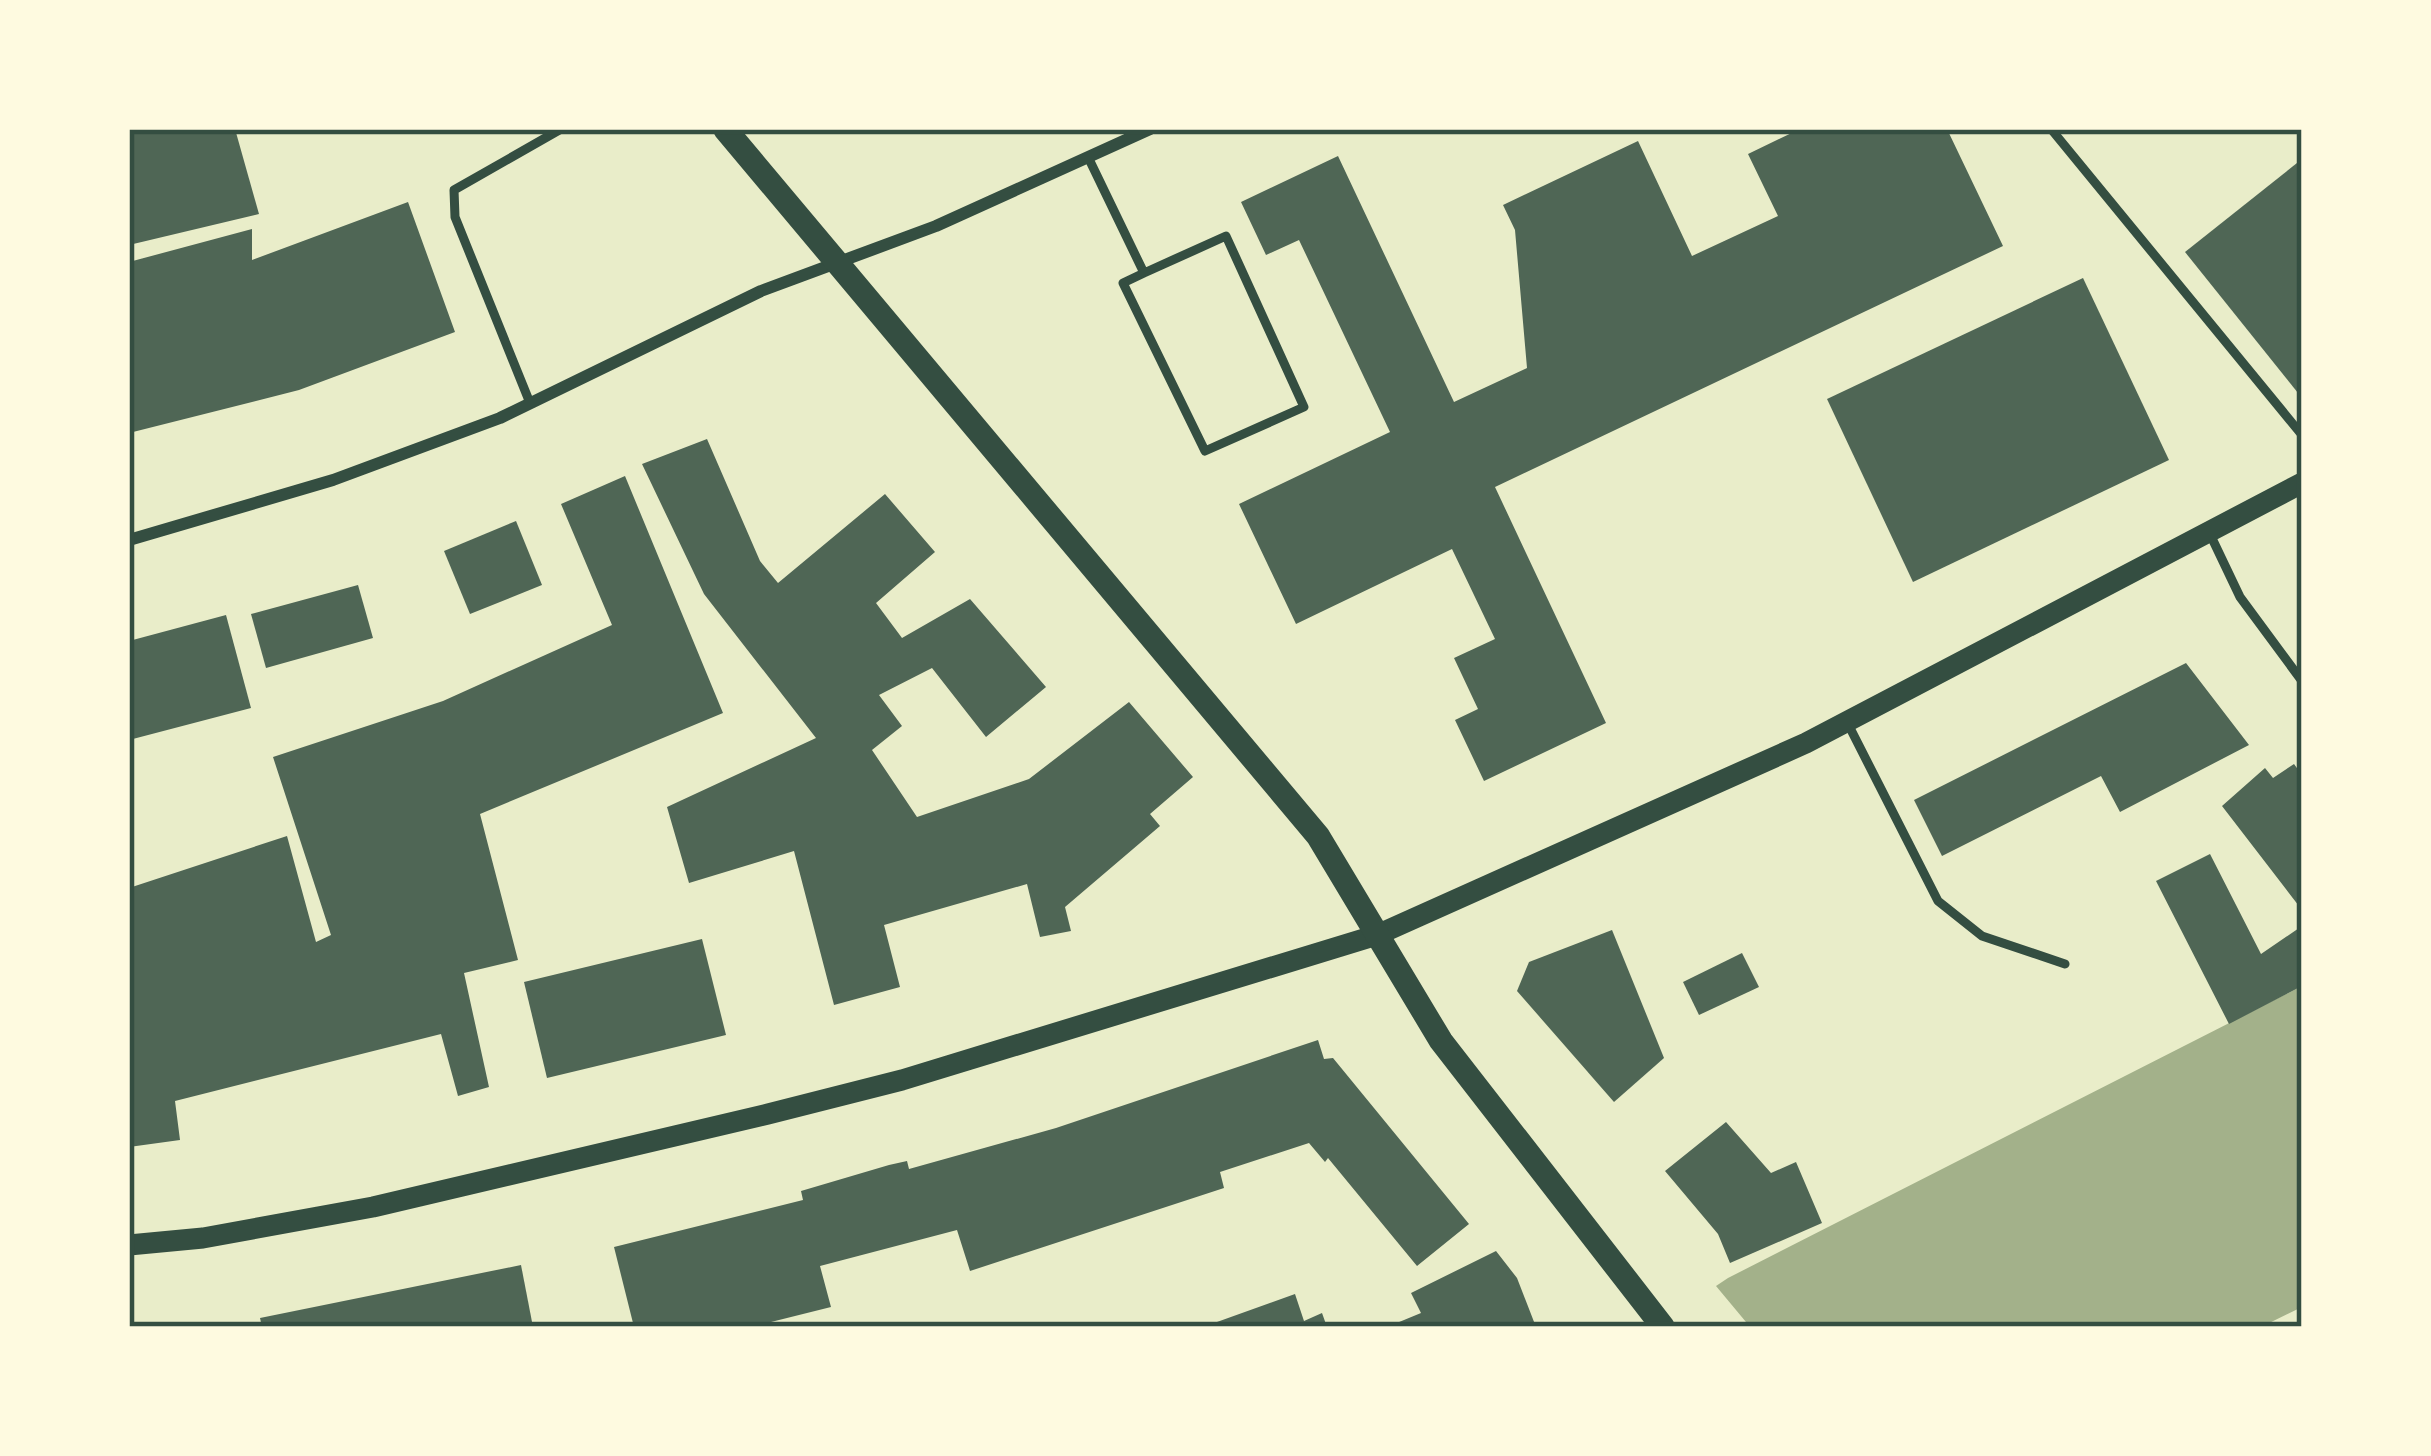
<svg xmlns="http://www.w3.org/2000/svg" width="2431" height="1456" viewBox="0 0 2431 1456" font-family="Ubuntu,sans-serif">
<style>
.water{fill:#a3b18a}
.building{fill:#4f6655}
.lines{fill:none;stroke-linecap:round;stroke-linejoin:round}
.service{stroke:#344e41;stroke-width:9}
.minor{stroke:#344e41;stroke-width:12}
.tertiary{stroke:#344e41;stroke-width:21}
.secondary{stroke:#344e41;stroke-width:24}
.neatline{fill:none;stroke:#344e41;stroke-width:4.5}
</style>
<rect width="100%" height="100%" fill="#e9edc9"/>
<polygon class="water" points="2302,986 2302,1307 2261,1327 1737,1327 1746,1322 1716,1286 1728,1278"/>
<g class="building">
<polygon points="129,129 235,129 259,214 129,245"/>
<polygon points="1800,129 1947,129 2003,246 1495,487 1606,723 1484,781 1455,720 1478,709 1454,658 1495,639 1452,549 1296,624 1239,504 1390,432 1299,240 1266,255 1241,202 1338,156 1454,402 1527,368 1515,230 1503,205 1638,141 1692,256 1778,216 1748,154"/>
<polygon points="2302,159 2302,398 2185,252"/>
<polygon points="408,202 455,332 299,390 129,433 129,262 252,229 252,260"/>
<polygon points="2083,278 2169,460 1913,582 1827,399"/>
<polygon points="707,439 760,561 778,583 885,494 935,552 876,603 902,638 970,599 1046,687 986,737 932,668 879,695 902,726 872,750 917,817 1029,779 1129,702 1193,777 1150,814 1160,826 1065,907 1071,931 1040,937 1027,884 884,925 900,987 834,1005 794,851 689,883 667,807 816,738 704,594 642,464"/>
<polygon points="625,476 723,713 480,814 518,960 464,973 489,1087 458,1096 441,1034 175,1101 180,1140 129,1147 129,888 287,836 316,942 331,935 273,757 443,701 612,625 561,504"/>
<polygon points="516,521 542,585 470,614 444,551"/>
<polygon points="358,585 373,638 266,668 251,614"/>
<polygon points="226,615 251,708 129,740 129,641"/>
<polygon points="2186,663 2249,745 2120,812 2101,776 1942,856 1914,800"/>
<polygon points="2294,764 2302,775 2302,910 2222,806 2265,768 2273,778"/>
<polygon points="2210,854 2261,954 2302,926 2302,986 2229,1024 2156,881"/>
<polygon points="1612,930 1664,1058 1614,1102 1517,991 1529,962"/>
<polygon points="702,939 726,1035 547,1078 524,982"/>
<polygon points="1742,953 1759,987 1699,1015 1683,982"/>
<polygon points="1318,1040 1324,1059 1333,1058 1469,1224 1417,1266 1328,1158 1325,1162 1309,1143 1220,1172 1224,1188 970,1271 957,1230 820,1266 831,1307 751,1327 634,1327 614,1247 803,1200 801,1191 889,1165 907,1161 909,1169 1056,1128"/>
<polygon points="1726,1122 1771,1173 1796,1162 1822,1223 1730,1263 1718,1234 1665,1171"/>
<polygon points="1496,1251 1517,1278 1536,1327 1387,1327 1421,1313 1411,1293"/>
<polygon points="521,1265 533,1327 262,1327 260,1318"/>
<polygon points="1295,1294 1304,1321 1322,1313 1327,1327 1203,1327"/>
</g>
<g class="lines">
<g class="service">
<polyline points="2051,129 2302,435"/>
<polyline points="1088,157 1144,273 1226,236 1304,407 1205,451 1123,283 1144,273"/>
<polyline points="530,403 455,217 454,190 561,129"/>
<polyline points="2209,532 2240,597 2302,681"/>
<polyline points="1847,722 1938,901 1982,936 2065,964"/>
</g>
<polyline class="minor" points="129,540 333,480 500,418 761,291 936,226 1150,129"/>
<polyline class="tertiary" points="129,1245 203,1238 373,1207 768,1114 902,1080 1377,935 1806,743 2302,483"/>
<polyline class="secondary" points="725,129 1318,836 1441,1041 1663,1327"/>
</g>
<rect width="2431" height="1456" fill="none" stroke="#fefae0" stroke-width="264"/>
<rect x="132" y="132" width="2167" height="1192" class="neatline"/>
</svg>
